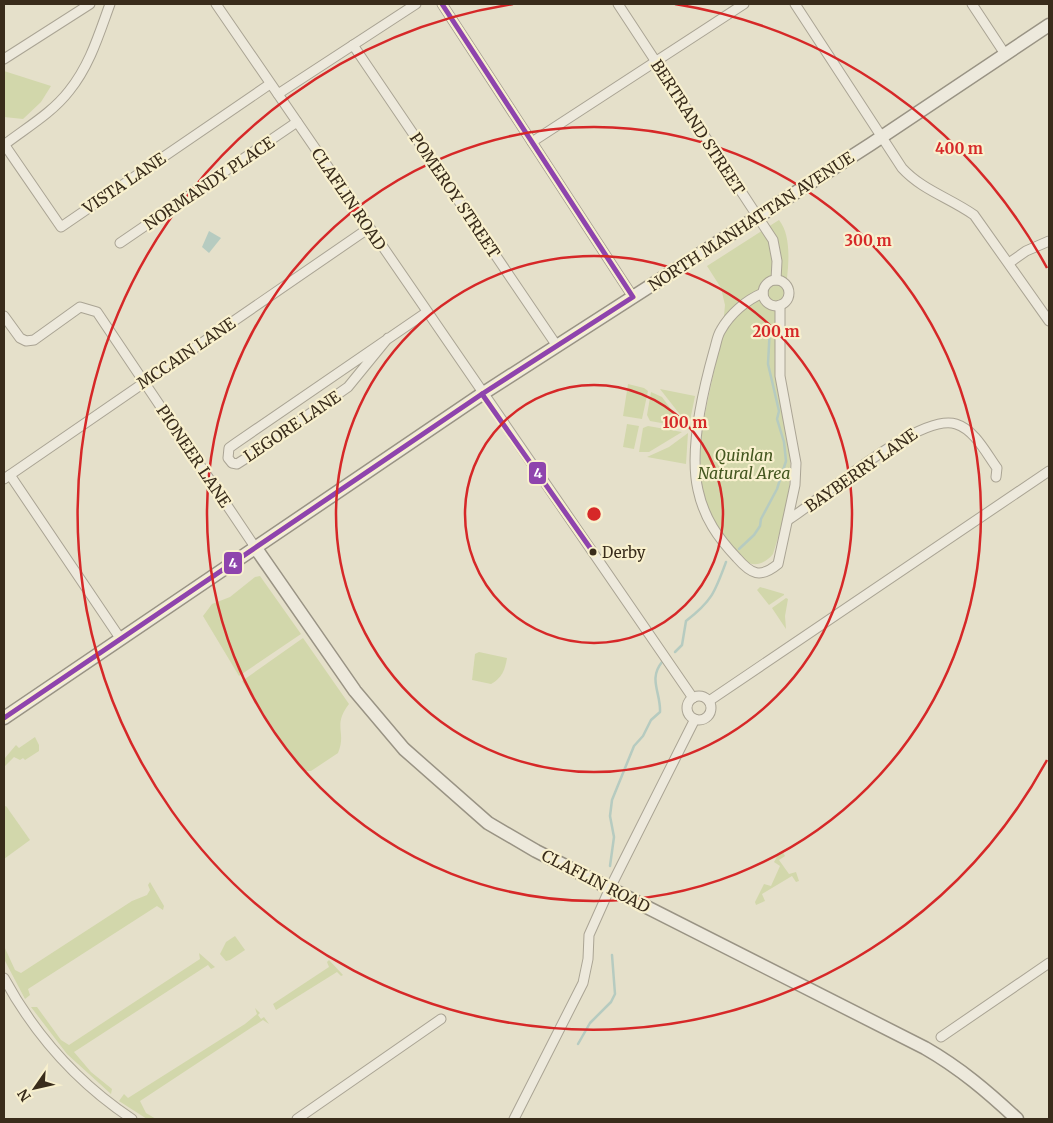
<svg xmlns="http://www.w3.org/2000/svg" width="1053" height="1123" viewBox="0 0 1053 1123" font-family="Merriweather,serif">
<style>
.green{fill:#d2d7ab}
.water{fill:#b6cbc0}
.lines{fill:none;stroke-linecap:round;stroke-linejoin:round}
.stream{stroke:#b6cbc0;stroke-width:2.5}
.street-casing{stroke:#aaa494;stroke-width:11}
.secondary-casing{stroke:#999384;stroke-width:15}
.street{stroke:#ede9dc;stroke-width:9}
.secondary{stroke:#ede9dc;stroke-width:12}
.bus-1-casing{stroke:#f8f0ce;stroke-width:9}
.bus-1{stroke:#8e44ad;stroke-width:5}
.ring{fill:none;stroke:#d62828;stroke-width:2.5}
.bus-dot{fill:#392c1b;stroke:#f8f0ce;stroke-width:2}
.labels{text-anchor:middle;stroke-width:4.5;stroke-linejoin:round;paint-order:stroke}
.bus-label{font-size:15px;fill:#392c1b;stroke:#f8f0ce;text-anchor:start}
.street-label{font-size:16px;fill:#392c1b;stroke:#f8f0ce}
.park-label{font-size:16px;font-style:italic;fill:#445720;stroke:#f8f0ce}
.centre{fill:#d62828;stroke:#f8f0ce;stroke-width:2.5}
.ring-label{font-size:15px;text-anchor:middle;font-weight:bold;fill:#d62828;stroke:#f8f0ce;stroke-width:4.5;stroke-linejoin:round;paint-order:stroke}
.line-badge{stroke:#f8f0ce;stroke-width:2}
.badge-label{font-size:14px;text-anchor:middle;font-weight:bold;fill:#fff}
</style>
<rect width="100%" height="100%" fill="#e5e0ca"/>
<g class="green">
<polygon points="4,71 51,86 41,102 23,119 4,117"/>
<path d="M779,220c22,27 -1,97 -4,131 -2,36 13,73 15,109 2,31 -8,65 -17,94 -7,9 -20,15 -29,5 -81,-77 -26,-160 -19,-254l-4,-17 -14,-22z"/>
<polygon points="628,384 644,388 648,391 642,419 623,416"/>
<polygon points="660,389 695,396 689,426"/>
<polygon points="651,392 662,397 684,427 650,421 647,415"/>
<polygon points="627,424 639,426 634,449 623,447"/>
<polygon points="648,426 682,432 649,452 639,452 643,428"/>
<polygon points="688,433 686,464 647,457 669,447"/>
<polygon points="260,576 301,634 239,676 203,616 212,604 230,597 255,577"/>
<polygon points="760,587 784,594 784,595 769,605 757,590"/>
<polygon points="786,598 788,599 785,616 786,629 772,608"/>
<path d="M303,638l46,66c-17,22 -2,28 -11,49l-27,18h-8l-4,-4 -57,-86z"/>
<path d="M479,652l28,6c-2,12 -5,20 -16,26l-19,-4 3,-26z"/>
<polygon points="35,737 39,745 39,751 25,760 23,758 20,760 14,757 4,767 4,757 5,758 16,745 19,748"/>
<polygon points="6,806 30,840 4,859 4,807"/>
<polygon points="783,852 785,856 779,860 789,874 796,872 799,881 796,882 792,876 762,894 765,901 756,905 755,902 764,884 771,886 780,866 774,862 779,853"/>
<polygon points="150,882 164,906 163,910 157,906 28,989 30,995 25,999 4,959 4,946 15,970 21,973 132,901 147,895 150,890 148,885"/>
<polygon points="235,936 245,950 230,960 226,961 220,954 226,942"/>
<polygon points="199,953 215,967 211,969 208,965 74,1052 91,1072 112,1089 111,1094 67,1054 31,1007 37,1007 61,1040 69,1045 200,959"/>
<polygon points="329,960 343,975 341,976 337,972 276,1010 273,1004 329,967 327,962"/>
<polygon points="255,1008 260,1013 258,1015 261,1019 264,1017 269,1024 263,1020 140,1101 146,1113 156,1119 147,1119 119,1101 124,1094 128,1098 245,1024 257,1014"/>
</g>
<polygon class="water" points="209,231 221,238 209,253 202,247"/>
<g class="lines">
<g class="stream">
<polyline points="739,549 754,535 760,526 761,519 777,489 786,461 784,442 777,419 779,411 768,364 770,326"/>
<path d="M675,652l7,-7 4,-24c26,-20 29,-29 40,-59"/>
<path d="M610,866l4,-29 -4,-21 2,-16 22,-54 9,-10 8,-16 9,-8c1,-19 -12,-33 2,-50"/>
<polyline points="578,1044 590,1023 611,1002 615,994 612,955"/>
</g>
<defs>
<g id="street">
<polyline points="216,4 693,698"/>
<polyline points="442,4 633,297"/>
<polyline points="618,4 773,240 777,261 776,280"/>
<path d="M795,4l107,164c20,22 48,30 72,47l75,106"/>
<polyline points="972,4 1005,54"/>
<polyline points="353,45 557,346"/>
<polyline points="4,59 90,4"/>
<polyline points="278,94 416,4"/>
<polyline points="532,142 744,4"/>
<polyline points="4,144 61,227 270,84"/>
<path d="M4,145c22,-17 48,-32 65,-54 21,-26 30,-57 41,-87"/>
<polyline points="120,243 297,122"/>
<polyline points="1009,263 1026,251 1049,241"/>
<circle cx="776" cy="293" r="13"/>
<path d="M763,293c-17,7 -33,21 -42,37 -4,6 -5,15 -7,21 -11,39 -25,100 -16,139 6,28 20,48 39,68 14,16 23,21 41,6l17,-79 1,-22 -16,-87v-71"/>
<polyline points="4,316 20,338 26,341 34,340 80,307 97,312 255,547"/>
<polyline points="388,338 348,387 248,457 237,464 232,463 228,458 229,448 236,443 427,312"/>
<polyline points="10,475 120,638"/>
<polyline points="4,479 369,228"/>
<path d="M788,520c34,-21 131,-108 168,-96 19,6 30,29 41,44l-1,9"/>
<circle cx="699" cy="708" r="12"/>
<polyline points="709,701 1049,471"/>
<path d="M4,978c31,57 74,105 128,141"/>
<polyline points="941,1037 1049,963"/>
<polyline points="297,1119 441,1019"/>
<polyline points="514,1119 583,983 588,959 589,935 610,888 695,719"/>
</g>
<g id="secondary">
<path d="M255,547l100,144 49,58 84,74 48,28 389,197c35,20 63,44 92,71"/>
<polyline points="4,718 482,394 871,144 1049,25"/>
</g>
</defs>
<use href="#street" class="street-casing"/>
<use href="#secondary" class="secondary-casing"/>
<use href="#street" class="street"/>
<use href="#secondary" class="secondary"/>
<defs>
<g id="bus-1">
<polyline points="482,394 593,552"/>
<polyline points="4,718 482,394 633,297 442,4"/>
</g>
</defs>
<use href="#bus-1" class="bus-1-casing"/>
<use href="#bus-1" class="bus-1"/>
</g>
<g class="ring">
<circle cx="594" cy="514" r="129"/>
<circle cx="594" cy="514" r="258"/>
<circle cx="594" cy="514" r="387"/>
<path d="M1047 760A516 516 0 1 1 513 4M675 4A516 516 0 0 1 1047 268"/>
</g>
<circle class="bus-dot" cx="593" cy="552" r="4.5"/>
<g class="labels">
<g class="bus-label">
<text x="602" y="558">Derby</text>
</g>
<g class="street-label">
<text transform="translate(698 127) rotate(57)" y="6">BERTRAND STREET</text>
<text transform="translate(124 183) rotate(-34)" y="6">VISTA LANE</text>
<text transform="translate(209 183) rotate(-34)" y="6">NORMANDY PLACE</text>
<text transform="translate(455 195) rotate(56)" y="6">POMEROY STREET</text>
<text transform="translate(349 199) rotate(56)" y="6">CLAFLIN ROAD</text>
<text transform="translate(751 221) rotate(-33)" y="6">NORTH MANHATTAN AVENUE</text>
<text transform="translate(186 353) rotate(-34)" y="6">MCCAIN LANE</text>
<text transform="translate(292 426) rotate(-34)" y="6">LEGORE LANE</text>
<text transform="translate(194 456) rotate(56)" y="6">PIONEER LANE</text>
<text transform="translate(861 470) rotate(-35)" y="6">BAYBERRY LANE</text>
<text transform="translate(596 881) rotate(27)" y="6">CLAFLIN ROAD</text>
</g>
<g class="park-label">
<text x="744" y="461">Quinlan<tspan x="744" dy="18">Natural Area</tspan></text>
</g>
</g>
<circle cx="594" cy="514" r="8" class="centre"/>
<g class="ring-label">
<text x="959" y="154">400 m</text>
<text x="868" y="246">300 m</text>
<text x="776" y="337">200 m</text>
<text x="685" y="428">100 m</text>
</g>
<g class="line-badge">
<rect x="528" y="461" width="19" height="24" rx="5" fill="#8e44ad"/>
<rect x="223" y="551" width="20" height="24" rx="5" fill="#8e44ad"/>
</g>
<g class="badge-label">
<text x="538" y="478">4</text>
<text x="233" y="568">4</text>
</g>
<rect width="1053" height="1123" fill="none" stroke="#392c1b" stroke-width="10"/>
<g transform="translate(35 1088) rotate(236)" stroke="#f8f0ce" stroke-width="4" paint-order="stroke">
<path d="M0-4L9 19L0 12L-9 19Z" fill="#392c1b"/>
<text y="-8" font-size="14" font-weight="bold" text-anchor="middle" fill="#392c1b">N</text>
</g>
</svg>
